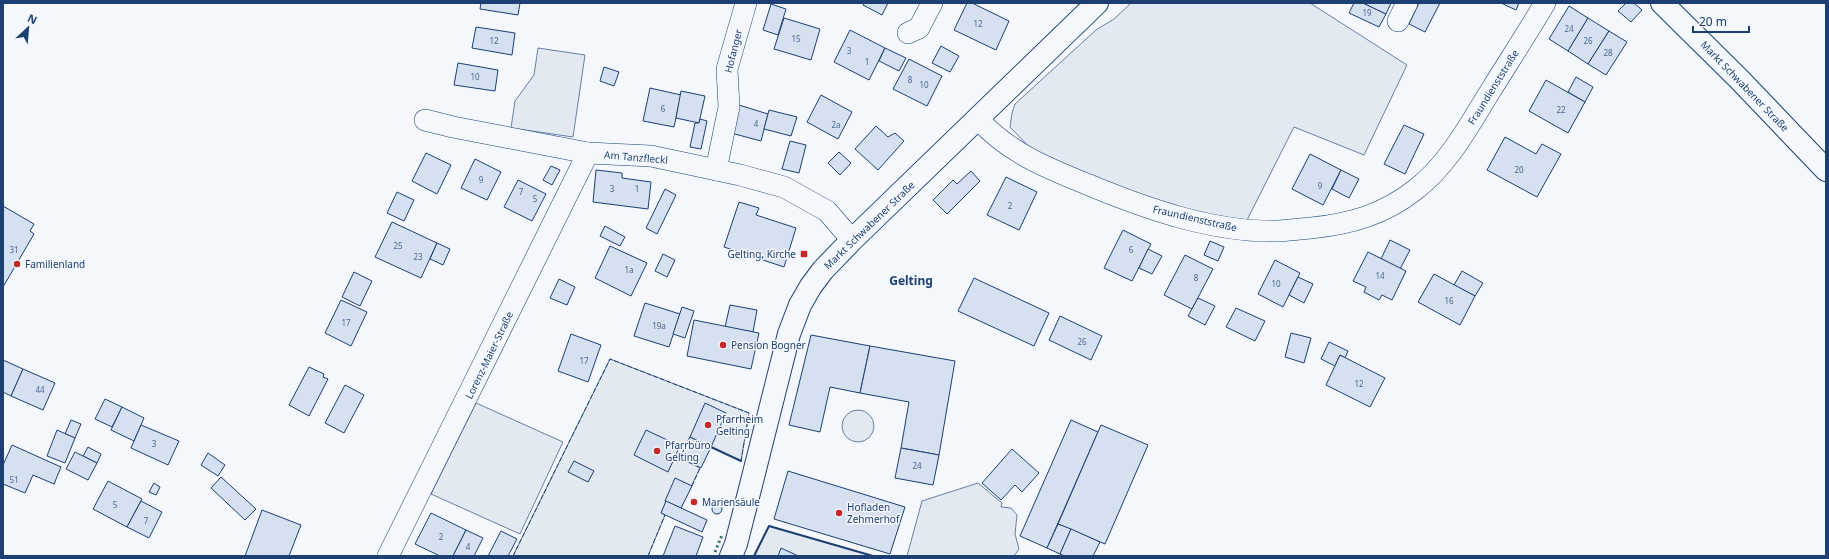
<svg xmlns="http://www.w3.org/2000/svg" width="1829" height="559" viewBox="0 0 1829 559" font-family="'Noto Sans',sans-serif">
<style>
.green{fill:#e3e9f0;stroke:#687fa3}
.building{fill:#d5e0f0;stroke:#1d3f73}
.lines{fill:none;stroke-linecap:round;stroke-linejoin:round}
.minor-casing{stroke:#1d3f73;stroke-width:22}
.major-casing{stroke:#1d3f73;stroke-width:24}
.minor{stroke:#f4f7fb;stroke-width:21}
.major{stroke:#f4f7fb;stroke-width:22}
.hedge{stroke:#2c6c60;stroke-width:3;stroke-dasharray:2 3;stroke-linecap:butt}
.fence{stroke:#1d3f73;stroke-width:1;stroke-dasharray:5 2;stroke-linecap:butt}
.wall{stroke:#1d3f73;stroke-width:2}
.poi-dot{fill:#c62828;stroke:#f4f7fb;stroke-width:1.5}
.labels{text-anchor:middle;stroke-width:3;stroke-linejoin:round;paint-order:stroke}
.number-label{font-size:8px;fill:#4b6792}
.street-label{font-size:10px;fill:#1d3f73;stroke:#f4f7fb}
.poi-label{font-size:10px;fill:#1d3f73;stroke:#f4f7fb;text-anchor:start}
.quarter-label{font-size:12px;font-weight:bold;fill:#1d3f73;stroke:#f4f7fb}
</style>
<rect width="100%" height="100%" fill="#f4f7fb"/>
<g class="green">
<polygon points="1131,3 1310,3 1407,65 1364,155 1294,127 1244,226 1120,189 1035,153 1010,127 1012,113 1015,104 1096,30 1114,19"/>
<polygon points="538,48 585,55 573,137 511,128 515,101 534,75"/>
<polygon points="610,359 749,413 741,461 690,437 680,458 700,468 681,508 666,502 661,513 665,515 648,556 513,556"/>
<polygon points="476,403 563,442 520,534 431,494"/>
<circle cx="858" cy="426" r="16"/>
<polygon points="978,483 1002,503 1001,507 1011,508 1017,515 1015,534 1019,549 1014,556 907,556 922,501"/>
<polygon points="769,526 873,556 754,556"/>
</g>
<g class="building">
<polygon points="481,3 520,3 518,15 480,9"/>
<polygon points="864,3 888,3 882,15 863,5"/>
<polygon points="967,3 972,3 1009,21 996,50 954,30"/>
<polygon points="1354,3 1363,3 1386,14 1379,27 1349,13"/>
<polygon points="1363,3 1391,3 1386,14"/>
<polygon points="1419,3 1440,3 1425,32 1409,24"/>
<polygon points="1501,3 1519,3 1516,10"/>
<polygon points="1626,3 1634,3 1642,10 1631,22 1618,11"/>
<polygon points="771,4 786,9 778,35 763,30"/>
<polygon points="1569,6 1588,18 1568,51 1549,39"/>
<polygon points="784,18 820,29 811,60 774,49"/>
<polygon points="1588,18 1609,31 1588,64 1568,51"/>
<polygon points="476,27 515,33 512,55 472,48"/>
<polygon points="850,30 885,48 869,80 834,62"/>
<polygon points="1609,31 1627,42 1606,75 1588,64"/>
<polygon points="941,46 959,56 950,72 932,63"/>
<polygon points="885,48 906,58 899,71 879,61"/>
<polygon points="909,59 942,76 927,106 893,89"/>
<polygon points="458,63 498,70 495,91 454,85"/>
<polygon points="604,67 619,72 614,86 600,81"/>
<polygon points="1576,77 1593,87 1585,102 1568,92"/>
<polygon points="1546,80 1585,102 1568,133 1529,111"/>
<polygon points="650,88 681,95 674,127 643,121"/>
<polygon points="681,91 705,96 699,123 676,118"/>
<polygon points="821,95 852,112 838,139 807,122"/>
<polygon points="739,105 768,114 761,141 731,133"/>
<polygon points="769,110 797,117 791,136 764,129"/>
<polygon points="700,119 707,121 701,149 690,147 695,123 699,123"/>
<polygon points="1404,125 1424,134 1405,174 1384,164"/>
<polygon points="876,126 888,137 895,133 904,141 878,170 855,149"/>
<polygon points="1505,137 1536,154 1542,144 1561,154 1537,197 1487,170"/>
<polygon points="790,141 806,145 799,173 782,169"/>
<polygon points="839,152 851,163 840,175 828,163"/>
<polygon points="426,153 451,165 437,194 412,181"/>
<polygon points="1310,154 1341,170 1323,205 1292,189"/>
<polygon points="475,159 501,172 487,200 461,188"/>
<polygon points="551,166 560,170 552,185 543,180"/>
<polygon points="596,170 622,173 622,178 651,182 648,209 593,202"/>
<polygon points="1341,170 1359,179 1349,198 1332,189"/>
<polygon points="971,171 980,181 947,214 933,200 953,180 957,184"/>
<polygon points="1006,177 1037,192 1019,230 987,215"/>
<polygon points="518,180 546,194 532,221 504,207"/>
<polygon points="665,189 676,195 657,234 646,228"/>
<polygon points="397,192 414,200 404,221 387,213"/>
<polygon points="739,202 759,208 756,215 796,228 784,267 724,247"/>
<polygon points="3,206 34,224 30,231 34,234 3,287"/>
<polygon points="392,222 437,243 421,278 375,257"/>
<polygon points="605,226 625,237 620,246 600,236"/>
<polygon points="1123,230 1151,244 1132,281 1104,268"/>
<polygon points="1390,240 1410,250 1400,269 1381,259"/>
<polygon points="1210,241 1224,247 1218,261 1204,255"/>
<polygon points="437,243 450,249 443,265 430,259"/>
<polygon points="610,246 647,263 631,296 595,278"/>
<polygon points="1148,249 1162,256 1152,274 1139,268"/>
<polygon points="1368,252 1406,271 1392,300 1382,295 1379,300 1364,292 1366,287 1353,281"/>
<polygon points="663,254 675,260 667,277 655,271"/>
<polygon points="1185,255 1213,269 1192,309 1164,295"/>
<polygon points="1275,260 1300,273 1283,307 1258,294"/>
<polygon points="1462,271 1483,283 1475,296 1454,285"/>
<polygon points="354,272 372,281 360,306 342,297"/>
<polygon points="1434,274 1475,296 1460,325 1418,302"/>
<polygon points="1298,277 1313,284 1304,303 1289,295"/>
<polygon points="974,278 1049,313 1034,346 958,311"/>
<polygon points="559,279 575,287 567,305 550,298"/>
<polygon points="1198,298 1215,306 1205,325 1188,316"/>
<polygon points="341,300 367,312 351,346 325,333"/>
<polygon points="645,303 680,314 669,347 634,336"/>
<polygon points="730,305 757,310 753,332 725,327"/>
<polygon points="682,307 694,311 685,338 673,334"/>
<polygon points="1236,308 1265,321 1255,341 1226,327"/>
<polygon points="1060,316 1102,336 1091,360 1049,340"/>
<polygon points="694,320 759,333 751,369 687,356"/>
<polygon points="1291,333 1311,338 1304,363 1285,357"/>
<polygon points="571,334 601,345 588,382 558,371"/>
<polygon points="811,335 870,346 860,393 830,387 820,432 789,425"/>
<polygon points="1329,342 1348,351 1345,358 1340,355 1335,366 1321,359"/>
<polygon points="870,346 955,361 939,455 901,448 909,402 860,393"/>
<polygon points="1340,355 1385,378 1370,407 1326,385"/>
<polygon points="3,360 23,369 11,396 3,392"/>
<polygon points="309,367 324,374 323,377 328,379 309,416 289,405"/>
<polygon points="23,369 55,383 43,410 11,396"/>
<polygon points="345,385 364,395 344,433 325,423"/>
<polygon points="105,399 122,407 112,427 95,419"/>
<polygon points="705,403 726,413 711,447 690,437"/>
<polygon points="122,407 144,418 134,441 111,430"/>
<polygon points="71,420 81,424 75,438 65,434"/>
<polygon points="1071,420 1098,432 1047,548 1020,536"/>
<polygon points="141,425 179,441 168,465 131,448"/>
<polygon points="1101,425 1148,445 1105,544 1058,524"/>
<polygon points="57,430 75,438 65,463 47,456"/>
<polygon points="646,430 680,446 668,472 634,455"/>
<polygon points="690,437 711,447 701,468 680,458"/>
<polygon points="12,445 61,467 54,484 33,475 25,493 3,484 3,465"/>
<polygon points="88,447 101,454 97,463 83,456"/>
<polygon points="901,448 939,455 933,485 895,478"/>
<polygon points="1012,449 1039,473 1022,492 1015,485 1001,500 982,483"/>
<polygon points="75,452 97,463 88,480 66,469"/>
<polygon points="208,453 225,465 218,476 201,465"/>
<polygon points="574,461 594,471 588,482 568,472"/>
<polygon points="788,471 905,507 890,554 774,519"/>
<polygon points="221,477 256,509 245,520 211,488"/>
<polygon points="675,478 692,486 681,508 665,501"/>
<polygon points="108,481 142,499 127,527 93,509"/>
<polygon points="154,483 160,487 156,495 149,492"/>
<polygon points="141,501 162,512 149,538 127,527"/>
<polygon points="666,501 707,520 702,532 661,513"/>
<circle cx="717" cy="509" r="5"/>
<polygon points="262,510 301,525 289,556 245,556"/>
<polygon points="431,513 466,530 453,556 440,556 415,544"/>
<polygon points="1058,524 1071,529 1060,554 1047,548"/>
<polygon points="675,526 703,537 696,556 663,556"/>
<polygon points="1071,529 1100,542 1093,556 1065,556 1060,554"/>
<polygon points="466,530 483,538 474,556 453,556"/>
<polygon points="501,531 517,539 508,556 488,556"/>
<polygon points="781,548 794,554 798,556 778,556"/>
</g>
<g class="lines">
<defs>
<g id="minor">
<polyline points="1398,21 1407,3"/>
<polyline points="908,33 919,28 932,3"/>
<path d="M978,119c31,34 69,49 111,66 58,24 126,48 190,46 11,-1 21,-2 32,-3 39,-4 72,-13 104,-38 34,-26 54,-65 76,-100 18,-29 37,-58 54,-87"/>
<polyline points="425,120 453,127 588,153 651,156 740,175 784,187 827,211 852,240"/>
<polyline points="716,170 729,107 727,69 746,3"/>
<polyline points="388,556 588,153"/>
</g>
<g id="major">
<polyline points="1662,3 1739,79 1826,170"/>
<polyline points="731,556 736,544 750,489 789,334 800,305 811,286 823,270 852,240 1097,3"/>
</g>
</defs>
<use href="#minor" class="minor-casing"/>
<use href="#major" class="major-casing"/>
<use href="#minor" class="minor"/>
<use href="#major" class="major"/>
<polyline class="hedge" points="715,552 722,535"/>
<g class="fence">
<polyline points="692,486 700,468"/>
<polyline points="513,556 610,359 749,413 741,461"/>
<polyline points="648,556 665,515"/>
</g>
<g class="wall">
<polyline points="711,447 741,461"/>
<polyline points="754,556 769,526 873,556"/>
</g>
</g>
<g class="poi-dot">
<rect x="800" y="250" width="8" height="8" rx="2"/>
<circle cx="17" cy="264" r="4"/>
<circle cx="723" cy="345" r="4"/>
<circle cx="708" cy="425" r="4"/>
<circle cx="657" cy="451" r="4"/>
<circle cx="694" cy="502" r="4"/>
<circle cx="839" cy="513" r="4"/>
</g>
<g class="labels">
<g class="number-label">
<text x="1367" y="16">19</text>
<text x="978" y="27">12</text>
<text x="1569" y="32">24</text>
<text x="796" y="42">15</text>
<text x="494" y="44">12</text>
<text x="1588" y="44">26</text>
<text x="849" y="54">3</text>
<text x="1608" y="56">28</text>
<text x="867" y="65">1</text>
<text x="475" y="80">10</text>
<text x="910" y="83">8</text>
<text x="924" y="88">10</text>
<text x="663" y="112">6</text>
<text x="1561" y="113">22</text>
<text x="756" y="127">4</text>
<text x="836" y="128">2a</text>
<text x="1519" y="173">20</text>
<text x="481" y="183">9</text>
<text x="1320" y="189">9</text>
<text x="612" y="192">3</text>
<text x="637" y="192">1</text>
<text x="521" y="195">7</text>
<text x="535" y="202">5</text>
<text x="1010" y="209">2</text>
<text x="398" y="249">25</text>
<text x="14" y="253">31</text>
<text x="1131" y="253">6</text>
<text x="418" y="260">23</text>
<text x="629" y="273">1a</text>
<text x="1380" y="279">14</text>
<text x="1196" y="281">8</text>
<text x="1276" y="287">10</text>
<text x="1449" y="304">16</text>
<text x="346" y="326">17</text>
<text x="659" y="329">19a</text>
<text x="1082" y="345">26</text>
<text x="584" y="364">17</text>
<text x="1359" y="387">12</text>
<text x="40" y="393">44</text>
<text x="154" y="447">3</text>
<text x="917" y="469">24</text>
<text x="14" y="483">51</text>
<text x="115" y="508">5</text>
<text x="146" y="524">7</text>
<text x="441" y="540">2</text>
<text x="468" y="550">4</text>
</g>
<g class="street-label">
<text transform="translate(733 51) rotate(-76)" y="4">Hofanger</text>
<text transform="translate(1745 86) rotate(46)" y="4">Markt Schwabener Straße</text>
<text transform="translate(1493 87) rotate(-58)" y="4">Fraundienststraße</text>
<text transform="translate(636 157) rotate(5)" y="4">Am Tanzfleckl</text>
<text transform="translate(1195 218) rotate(13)" y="4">Fraundienststraße</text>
<text transform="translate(869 225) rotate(-44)" y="4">Markt Schwabener Straße</text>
<text transform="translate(489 355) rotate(-64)" y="4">Lorenz-Maier-Straße</text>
</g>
<g class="poi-label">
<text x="796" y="258" text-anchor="end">Gelting, Kirche</text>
<text x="25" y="268">Familienland</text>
<text x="731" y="349">Pension Bogner</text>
<text x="716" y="423">Pfarrheim<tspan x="716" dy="12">Gelting</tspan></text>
<text x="665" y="449">Pfarrbüro<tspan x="665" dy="12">Gelting</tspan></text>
<text x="702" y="506">Mariensäule</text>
<text x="847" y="511">Hofladen<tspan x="847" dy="12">Zehmerhof</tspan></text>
</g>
<g class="quarter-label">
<text x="911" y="285">Gelting</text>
</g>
</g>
<rect width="1829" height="559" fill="none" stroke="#1d3f73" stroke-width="8"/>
<g transform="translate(28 28) rotate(26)" stroke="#f4f7fb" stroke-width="3" paint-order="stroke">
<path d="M0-3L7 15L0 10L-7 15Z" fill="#1d3f73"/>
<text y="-6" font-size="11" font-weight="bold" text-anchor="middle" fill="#1d3f73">N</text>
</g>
<path d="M1693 26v6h56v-6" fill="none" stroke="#1d3f73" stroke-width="2"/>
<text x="1699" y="26" font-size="12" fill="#1d3f73" stroke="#f4f7fb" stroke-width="3" paint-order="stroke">20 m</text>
</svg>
